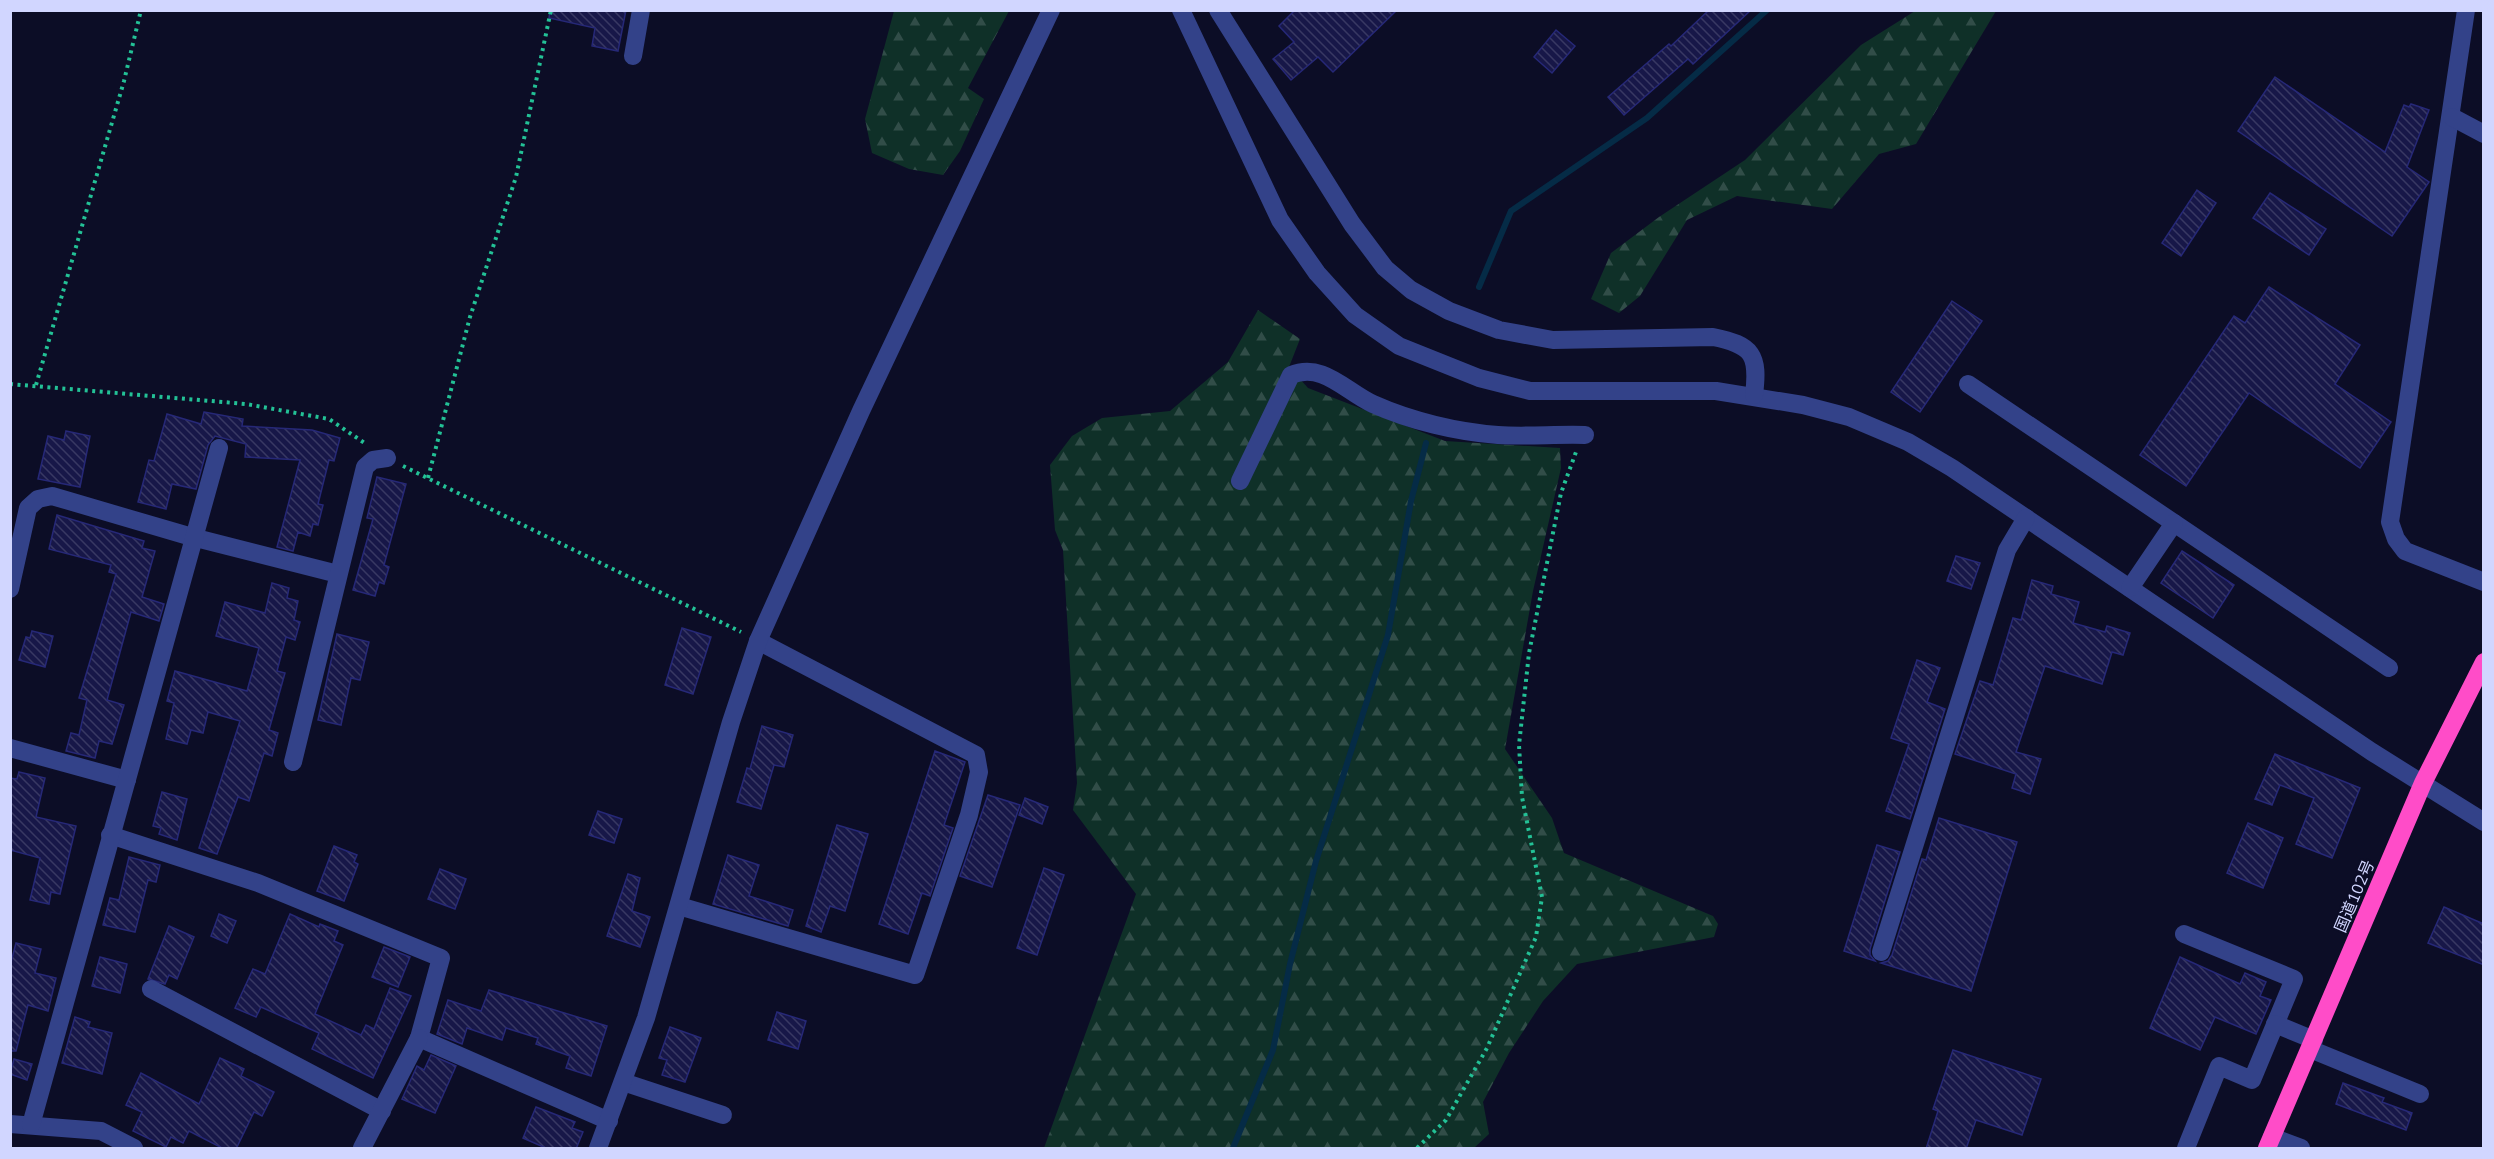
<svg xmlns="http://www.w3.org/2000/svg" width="2494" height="1159" viewBox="0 0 2494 1159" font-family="Mulish,'Noto Sans JP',sans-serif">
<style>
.forest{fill:url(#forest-firs)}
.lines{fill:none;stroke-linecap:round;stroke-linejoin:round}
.stream{stroke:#052b46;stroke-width:6}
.building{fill:url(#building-back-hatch);stroke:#262877;stroke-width:1.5}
.path{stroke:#23c196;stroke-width:4;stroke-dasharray:3 4.5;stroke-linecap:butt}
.minor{stroke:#334289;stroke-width:18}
.highway{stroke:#ff4cc8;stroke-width:18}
.labels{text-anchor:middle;stroke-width:4.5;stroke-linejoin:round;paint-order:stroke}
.street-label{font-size:16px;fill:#d1d6ff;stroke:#0c0d26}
</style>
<defs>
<pattern id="forest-firs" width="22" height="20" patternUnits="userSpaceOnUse" patternTransform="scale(1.5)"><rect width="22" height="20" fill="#0f3028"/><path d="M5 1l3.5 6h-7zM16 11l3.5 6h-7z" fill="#314d48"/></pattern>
<pattern id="building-back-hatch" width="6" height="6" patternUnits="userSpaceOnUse" patternTransform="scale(1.5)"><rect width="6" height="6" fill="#171748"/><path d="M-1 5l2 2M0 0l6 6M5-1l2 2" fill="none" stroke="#383863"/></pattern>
</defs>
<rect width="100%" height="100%" fill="#0c0d26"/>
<g class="forest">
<polygon points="894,11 1009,11 968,88 984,99 960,151 943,175 909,169 872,153 865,119"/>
<polygon points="1915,11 1996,11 1916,144 1879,154 1832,209 1737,196 1687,220 1640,296 1619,313 1591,299 1611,253 1659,217 1745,160 1861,45"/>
<polygon points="1258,310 1300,339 1289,367 1308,388 1445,441 1560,448 1561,468 1533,591 1505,749 1552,818 1564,853 1713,916 1718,924 1714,937 1577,964 1543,1001 1509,1053 1483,1102 1489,1134 1474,1148 1044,1148 1136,894 1073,810 1077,783 1063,550 1055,530 1050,465 1072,436 1102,418 1170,411 1228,362"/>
</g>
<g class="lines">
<g class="stream">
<polyline points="1479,287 1511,211 1647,118 1767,10"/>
<polyline points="1233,1148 1273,1050 1290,964 1316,861 1388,635 1411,501 1426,443"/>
</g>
</g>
<g class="building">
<polygon points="550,10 626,10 618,51 592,46 595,28 549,18"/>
<polygon points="1295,10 1397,10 1333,72 1318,57 1291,80 1273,59 1294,42 1279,26"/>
<polygon points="1709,10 1751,10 1693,64 1688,59 1624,115 1608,97 1669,44 1671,46"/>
<polygon points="1556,30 1575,46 1552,73 1534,57"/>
<polygon points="2275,77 2385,152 2404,105 2409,107 2411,104 2429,110 2407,167 2429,182 2392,236 2238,131"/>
<polygon points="2197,190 2216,203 2181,256 2162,243"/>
<polygon points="2270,193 2326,229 2309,255 2253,218"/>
<polygon points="2269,287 2360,345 2335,384 2391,422 2360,468 2249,393 2186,486 2140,455 2234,316 2245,323"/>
<polygon points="1952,301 1982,321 1920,412 1891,392"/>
<polygon points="204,412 243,419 242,426 312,430 340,438 334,461 329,460 318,504 323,505 318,525 313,524 310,536 298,532 293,551 277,547 300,460 245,457 246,444 215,436 208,445 196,489 172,484 166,509 138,502 149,460 154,461 167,414 201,424"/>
<polygon points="66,431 90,436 80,487 38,479 48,436 64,440"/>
<polygon points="377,477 406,484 384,565 389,567 384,584 379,582 375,596 353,590 373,519 367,518"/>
<polygon points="57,515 144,541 142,548 155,551 142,597 164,604 159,621 131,612 107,700 124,705 112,744 99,741 95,758 66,751 71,733 79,735 87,700 79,698 116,574 109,572 111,565 49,549"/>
<polygon points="2182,551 2234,585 2213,618 2161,583"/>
<polygon points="1956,556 1980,563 1971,589 1947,581"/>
<polygon points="2032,580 2053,586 2051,594 2079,602 2073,623 2105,632 2107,626 2130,633 2123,655 2112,652 2102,684 2045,666 2016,752 2041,759 2030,794 2012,788 2016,774 1955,754 1980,681 1993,685 2013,618 2021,620"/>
<polygon points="272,583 289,588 287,598 298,601 294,620 300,622 295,640 286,637 277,671 285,673 269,730 278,733 272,756 264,753 249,801 238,797 217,854 199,848 240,721 208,712 203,733 191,730 187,744 166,739 174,703 167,701 175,671 247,691 259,648 216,636 225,602 265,613"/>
<polygon points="682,628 711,637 693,694 665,685"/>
<polygon points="32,631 53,636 45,667 19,660 26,637 30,638"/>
<polygon points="337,634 369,642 360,680 351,678 341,725 318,720"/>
<polygon points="1917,660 1940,668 1927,702 1945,709 1910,819 1886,811 1909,744 1891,738"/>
<polygon points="762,726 793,735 784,767 774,765 761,809 737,802 747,768 750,769"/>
<polygon points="935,751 965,762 944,825 953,828 930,896 922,893 908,934 879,924"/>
<polygon points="2275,754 2360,788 2332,858 2296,844 2314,798 2280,785 2272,805 2255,799"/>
<polygon points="19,772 45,778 36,817 76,826 60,894 51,892 49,904 30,900 40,858 10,850 10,778 17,779"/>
<polygon points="162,792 187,799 177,840 159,834 161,828 153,826"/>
<polygon points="988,795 1020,805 992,887 960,876"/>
<polygon points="1025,798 1048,807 1042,824 1019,815"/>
<polygon points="598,811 622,819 614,843 589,835"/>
<polygon points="1939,818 2017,842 1971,991 1881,963 1888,961 1892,955 1922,859 1926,860"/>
<polygon points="2248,823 2283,838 2263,888 2227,873"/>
<polygon points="837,825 868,834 845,911 830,906 821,932 806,926"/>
<polygon points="1877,845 1900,852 1870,949 1870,955 1875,961 1844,951"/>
<polygon points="334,846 357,855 354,862 358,864 344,901 317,891"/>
<polygon points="728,855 759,865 749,896 793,910 788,926 713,904"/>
<polygon points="129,857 160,865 156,882 148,880 135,932 103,925 110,898 119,900"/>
<polygon points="1044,868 1064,875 1037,955 1017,948"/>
<polygon points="440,869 466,879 455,909 428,899"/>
<polygon points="628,874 640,878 632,911 650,917 640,947 607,936"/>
<polygon points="2444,907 2484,924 2484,965 2428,943"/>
<polygon points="219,914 236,921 227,943 211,936"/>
<polygon points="290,914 319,927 320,924 338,931 334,941 343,945 315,1014 361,1035 366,1025 374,1029 390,988 411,996 373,1078 312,1049 319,1033 261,1007 256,1017 235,1008 253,969 265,974"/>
<polygon points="169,926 194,937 177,979 169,975 165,984 148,979"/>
<polygon points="16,943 41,949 35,973 56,978 48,1011 28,1005 16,1051 10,1051 10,966"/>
<polygon points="384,947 410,957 398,987 372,977"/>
<polygon points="100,957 127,964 120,993 92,986"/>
<polygon points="2180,957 2240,984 2245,973 2266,982 2260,996 2271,1000 2256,1034 2215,1017 2200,1050 2150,1028"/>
<polygon points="489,990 607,1026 591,1076 566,1068 570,1056 536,1044 538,1038 506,1028 502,1040 467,1028 462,1044 437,1034 448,1000 481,1011"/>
<polygon points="777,1012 806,1021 798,1049 768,1040"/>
<polygon points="75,1017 90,1022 88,1027 112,1033 102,1074 62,1063"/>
<polygon points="670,1027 701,1038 685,1082 662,1075 667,1060 659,1058"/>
<polygon points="1953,1050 2041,1079 2022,1135 1976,1120 1966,1149 1926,1149 1938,1111 1933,1109"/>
<polygon points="431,1055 456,1066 435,1113 402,1099 417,1066 424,1070"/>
<polygon points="220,1058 244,1069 241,1076 274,1092 262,1116 254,1112 236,1149 224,1149 189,1131 183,1143 171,1137 166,1147 133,1131 142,1112 126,1105 141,1073 199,1104"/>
<polygon points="14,1059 32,1064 27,1080 10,1074"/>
<polygon points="2343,1083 2384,1098 2382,1102 2412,1113 2406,1130 2336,1104"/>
<polygon points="536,1107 575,1122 572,1128 583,1132 576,1149 548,1149 523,1138"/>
</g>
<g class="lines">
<g class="path">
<polyline points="10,384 246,404 329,419 366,444"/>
<polyline points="36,385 124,81 141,10"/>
<polyline points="403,466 741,632"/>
<polyline points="428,478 470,317 516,177 551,10"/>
<polyline points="1417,1148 1446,1120 1487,1048 1536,937 1542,897 1522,797 1519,745 1529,653 1561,493 1576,452"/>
</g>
<g class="minor">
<polyline points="1181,10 1280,220 1317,273 1355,315 1399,346 1479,378 1530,391 1716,391 1803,405 1849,417 1908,442 1952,468 2372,752 2484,822"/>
<path d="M1218,10l134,214 33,44 26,22 38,21 50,19 54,10 160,-3c40,8 46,18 41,58"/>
<polyline points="2466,10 2390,522 2396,539 2405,551 2484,582"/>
<polyline points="633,56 641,10"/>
<polyline points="2452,117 2484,134"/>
<polyline points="1968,384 2389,668"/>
<path d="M1240,481l51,-106c32,-13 54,16 82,29 38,17 84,28 125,31 29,2 58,-1 87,0"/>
<polyline points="2130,588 2174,523"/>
<polyline points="10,589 28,508 38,499 52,496 192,537 338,574"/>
<polyline points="10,748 127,780"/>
<polyline points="293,762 365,467 373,460 387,458"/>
<polyline points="110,835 258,883 441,958 419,1038 609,1121"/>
<polyline points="679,906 915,975 969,815 979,772 976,755 758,641"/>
<polyline points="2184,934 2294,979 2252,1080 2219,1066 2186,1148"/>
<polyline points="1881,952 2007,550 2026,518"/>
<polyline points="151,989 382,1111"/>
<polyline points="2275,1024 2314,1040"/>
<polyline points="2310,1049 2420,1094"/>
<polyline points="623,1082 723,1115"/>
<polyline points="10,1124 101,1131 134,1148"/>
<polyline points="31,1125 219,448"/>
<polyline points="2272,1137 2301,1148"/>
<polyline points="362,1148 419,1038"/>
<polyline points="598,1148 646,1018 731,722 758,641 861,411 1051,10"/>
</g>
<polyline class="highway" points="2267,1148 2423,783 2484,662"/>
</g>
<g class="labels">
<g class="street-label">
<text transform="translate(2354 896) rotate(-67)" y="6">国道102号</text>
</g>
</g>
<rect width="2494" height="1159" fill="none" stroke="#d1d6ff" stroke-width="24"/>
</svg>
